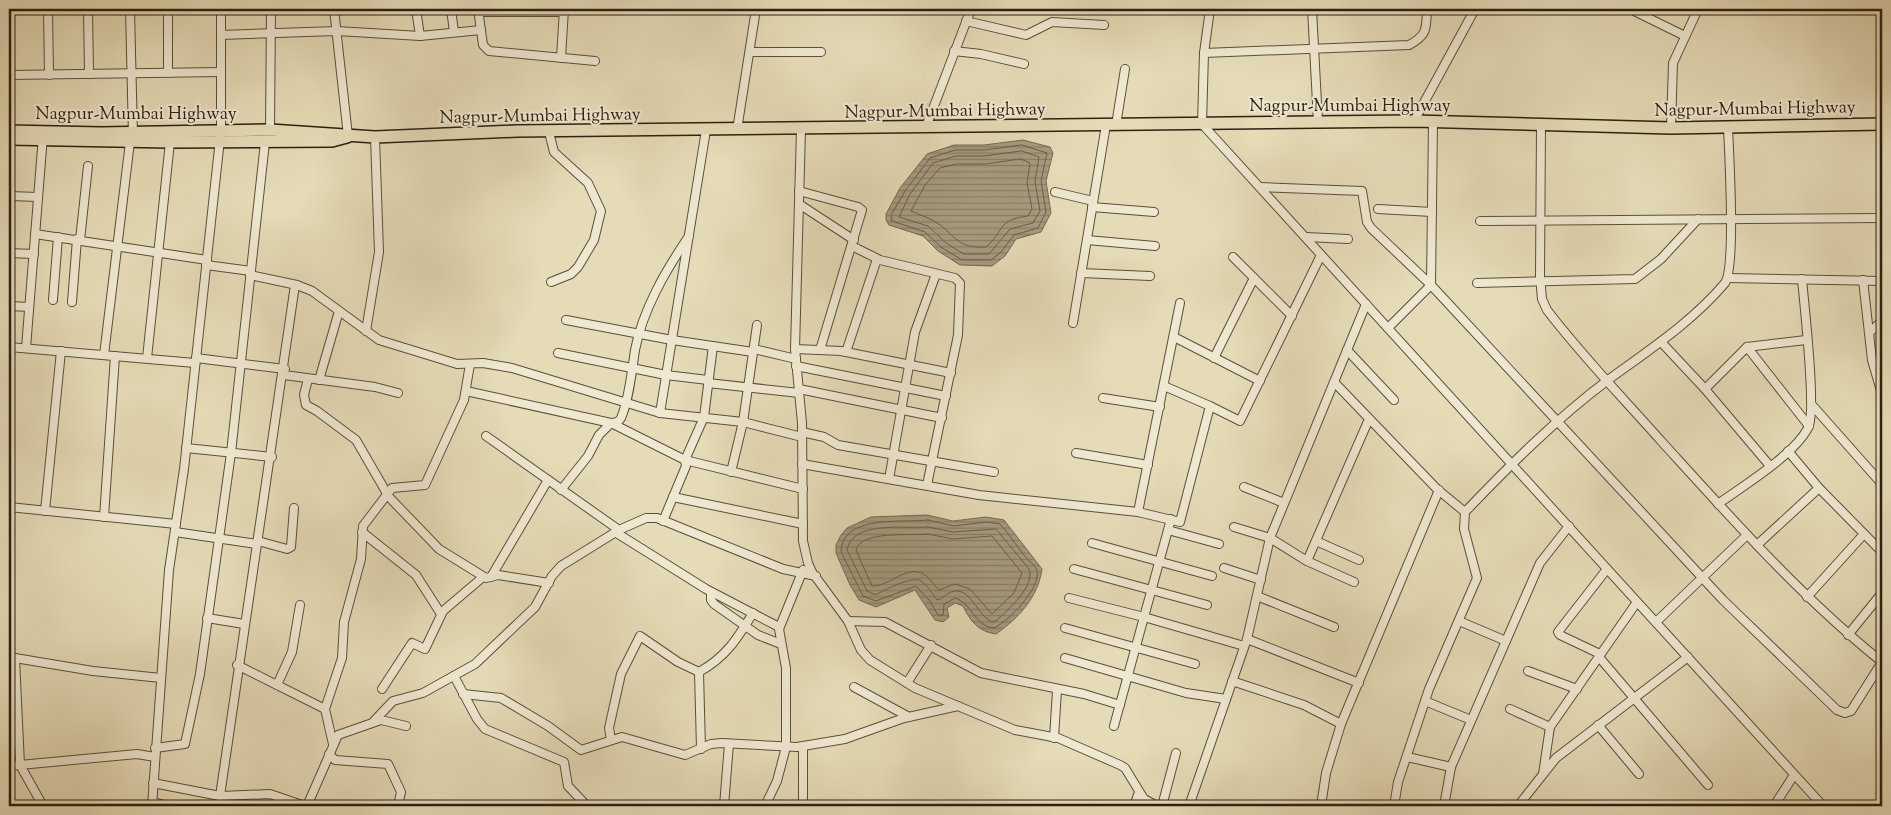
<svg xmlns="http://www.w3.org/2000/svg" width="1891" height="815" viewBox="0 0 1891 815" font-family="'Sorts Mill Goudy',serif">
<style>
.water{fill:url(#water-rules);stroke:#756a53}
.lines{fill:none;stroke-linecap:round;stroke-linejoin:round}
.shore{stroke:#695e48;stroke-width:1}
.minor-casing{stroke:#5a4f3a;stroke-width:10}
.highway-casing{stroke:#2c2011;stroke-width:14}
.minor{stroke:#eee8d0;stroke-width:8}
.highway{stroke:#e5dbb7;stroke-width:11}
.labels{text-anchor:middle;stroke-width:4;stroke-linejoin:round;paint-order:stroke}
.street-label{font-size:18px;fill:#2c2011;stroke:#eee8d0}
</style>
<defs>
<pattern id="water-rules" width="6" height="5" patternUnits="userSpaceOnUse" patternTransform="scale(1.25)"><rect width="6" height="5" fill="#a69b7f"/><path d="M0 2.5h6" fill="none" stroke="#877e67"/></pattern>
</defs>
<rect width="100%" height="100%" fill="#e5dbb7"/>
<filter id="stains"><feTurbulence type="fractalNoise" baseFrequency=".004" numOctaves="4"/><feColorMatrix values="0 0 0 0 .2 0 0 0 0 .09 0 0 0 0 .02 0 0 0 .5 -.17"/></filter>
<radialGradient id="worn" r=".72"><stop offset=".6" stop-color="#630" stop-opacity="0"/><stop offset="1" stop-color="#630" stop-opacity=".3"/></radialGradient>
<g class="water">
<polygon points="1023,140 1050,147 1053,153 1046,181 1051,213 1041,232 1016,239 1005,256 992,266 960,265 938,251 923,236 889,225 886,220 886,214 900,188 927,154 954,145 984,145"/>
<path d="M927,515l26,6 33,-4 18,3 38,49c-4,28 -23,49 -46,65 -17,-2 -26,-13 -33,-28l-8,-3 -8,5 2,9 -6,5 -8,-2 -20,-30 -39,17 -17,-7 -9,-15 -14,-32v-8l5,-10 6,-7 24,-11z"/>
</g>
<g class="lines">
<g class="shore">
<polygon points="1022,145 1047,153 1041,181 1046,212 1038,228 1014,235 1001,252 991,260 962,260 941,247 925,232 892,221 891,215 905,191 930,158 955,150 984,150"/>
<polygon points="1022,151 1039,157 1035,181 1040,211 1033,223 1010,229 989,254 964,254 946,243 928,226 899,217 910,194 933,163 956,156 984,156"/>
<path d="M1021,159l9,4 -3,20 5,26 -4,7c-32,4 -23,15 -42,31 -28,1 -28,-8 -47,-23 -9,-6 -19,-9 -28,-13l14,-26 15,-17 16,-4h29z"/>
<path d="M928,520l25,6 34,-4 13,2c11,12 18,25 29,37 3,2 7,6 8,9 4,18 -28,51 -43,58 -20,-2 -21,-24 -39,-30l-11,6 -1,11h-5l-8,-14 -14,-15 -40,15 -13,-5 -22,-44c1,-38 62,-29 87,-32z"/>
<path d="M928,527l25,5 43,-3 33,40c7,16 -21,41 -32,51l-4,2c-16,-5 -22,-37 -42,-30 -5,2 -9,7 -14,8 -4,-6 -10,-15 -16,-19 -8,-6 -36,9 -46,14l-8,-4 -20,-41c5,-30 58,-21 81,-23z"/>
<path d="M928,534l25,5 39,-3 30,37 -8,20 -22,21 -22,-25 -15,-5 -16,6c-5,-5 -8,-11 -14,-15 -18,-12 -35,12 -53,11l-16,-36c5,-20 55,-14 72,-16z"/>
</g>
<defs>
<g id="minor">
<polyline points="48,9 49,75"/>
<polyline points="88,9 89,74"/>
<polyline points="130,9 133,137"/>
<polyline points="334,9 348,136"/>
<polyline points="416,9 420,36"/>
<polyline points="451,9 454,32"/>
<polyline points="478,9 483,45 489,51 595,61"/>
<polyline points="1210,9 1204,53 1202,124 1823,806"/>
<polyline points="1312,9 1318,122"/>
<polyline points="1630,9 1685,36"/>
<polyline points="478,12 564,12"/>
<polyline points="966,21 1026,35 1052,22 1104,25"/>
<polyline points="221,35 337,31 420,36 481,30"/>
<polyline points="954,51 981,54 1024,64"/>
<polyline points="750,52 821,52"/>
<path d="M1204,53l205,-8c19,-10 17,-17 18,-36"/>
<polyline points="561,58 564,9"/>
<polyline points="168,73 168,9"/>
<polyline points="9,75 221,72"/>
<polyline points="1414,121 1475,9"/>
<polyline points="1116,125 1125,69"/>
<path d="M1541,125l-1,151 2,23 5,11c35,46 77,89 115,132 70,77 139,155 220,220"/>
<polyline points="926,127 971,9"/>
<polyline points="1671,128 1673,63 1698,9"/>
<polyline points="801,129 795,349 802,423 803,541 808,563 812,572 848,621 861,650 870,660 915,688 1015,730 1058,738 1120,765 1125,768 1144,799 1157,806"/>
<polyline points="270,130 271,9"/>
<polyline points="737,130 756,9"/>
<polyline points="549,132 554,152 588,183 601,211 594,240 578,267 571,274 551,282"/>
<polyline points="1260,187 1362,191 1367,222 1371,228 1431,285 1723,600 1837,710 1845,713 1851,711 1882,662"/>
<polyline points="799,191 858,207 862,210 820,350"/>
<polyline points="1055,192 1093,201"/>
<polyline points="9,196 38,197"/>
<polyline points="799,204 854,240"/>
<polyline points="1092,207 1154,212"/>
<polyline points="1378,209 1432,212"/>
<polyline points="1480,221 1882,218"/>
<polyline points="35,234 207,260"/>
<polyline points="1306,237 1348,239"/>
<polyline points="80,240 88,166"/>
<polyline points="1087,240 1155,246"/>
<polyline points="852,246 880,260 955,278 960,283 958,335 927,485"/>
<polyline points="9,253 34,254"/>
<polyline points="1233,257 1292,316"/>
<polyline points="206,265 251,271"/>
<polyline points="1081,273 1150,276"/>
<polyline points="250,275 297,285 312,291 379,340 457,364 483,363 512,368 660,413 743,422 802,437"/>
<polyline points="1728,278 1882,281"/>
<polyline points="1863,280 1872,360 1882,394"/>
<polyline points="1477,283 1635,279 1661,259 1698,219"/>
<polyline points="53,300 58,237"/>
<polyline points="72,302 77,239"/>
<polyline points="9,306 29,307"/>
<polyline points="566,320 672,340 753,352"/>
<polyline points="1073,323 1106,125"/>
<polyline points="1388,328 1431,285 1433,122"/>
<polyline points="366,331 379,252 375,137"/>
<polyline points="1869,333 1882,321"/>
<polyline points="1174,337 1260,381"/>
<polyline points="1662,343 1705,389 1770,466"/>
<polyline points="713,346 704,417 685,460 803,489"/>
<polyline points="9,347 195,363"/>
<polyline points="1747,347 1809,426"/>
<polyline points="26,348 43,136"/>
<polyline points="754,349 796,359"/>
<polyline points="795,349 841,351 951,373"/>
<polyline points="1347,350 1394,400"/>
<polyline points="846,352 877,259"/>
<polyline points="558,353 666,375 708,380"/>
<polyline points="104,355 130,142"/>
<polyline points="147,358 170,142"/>
<polyline points="196,358 285,369"/>
<polyline points="1214,358 1254,278"/>
<polyline points="796,366 946,396"/>
<polyline points="284,375 375,387 398,393"/>
<polyline points="308,379 304,395 306,405 317,411 356,440 389,497 439,549 486,578 498,575 549,583"/>
<polyline points="319,380 339,311"/>
<path d="M1334,382l103,107 28,23c45,-47 91,-93 143,-132 41,-30 84,-58 117,-97 11,-17 4,-130 3,-156"/>
<polyline points="708,383 799,393"/>
<polyline points="1164,386 1210,406"/>
<polyline points="799,389 942,418"/>
<polyline points="1705,389 1747,347 1806,340"/>
<path d="M466,391l145,32c4,0 8,-1 10,-5 8,-18 11,-48 14,-68 8,-41 31,-80 54,-114"/>
<polyline points="1103,398 1160,407"/>
<polyline points="1812,405 1882,484"/>
<polyline points="660,413 706,130"/>
<polyline points="802,432 824,437 838,445 994,472"/>
<polyline points="486,436 619,530"/>
<polyline points="186,448 272,457"/>
<polyline points="1788,451 1819,488 1882,552"/>
<polyline points="1076,453 1148,465"/>
<polyline points="802,464 979,495 1138,512 1180,522 1210,406 1240,421 1321,255"/>
<polyline points="731,472 743,422 757,325"/>
<polyline points="889,479 915,332 936,274"/>
<polyline points="1244,487 1284,503"/>
<polyline points="561,490 588,456 599,435 611,423 685,460 686,466 663,521"/>
<polyline points="673,497 803,524"/>
<path d="M1718,504c25,-18 76,-49 90,-76 9,-15 -4,-125 -6,-149"/>
<polyline points="9,507 176,524"/>
<polyline points="45,511 61,351"/>
<polyline points="1138,512 1180,303"/>
<polyline points="104,517 115,356"/>
<polyline points="1168,530 1219,544"/>
<polyline points="175,532 257,544"/>
<polyline points="362,532 416,575 441,614"/>
<polyline points="615,532 706,589 779,627"/>
<polyline points="258,541 287,549 291,547 294,508"/>
<polyline points="1316,541 1359,560"/>
<polyline points="1092,543 1212,576"/>
<polyline points="1757,545 1819,488"/>
<polyline points="1307,561 1369,419"/>
<polyline points="1224,568 1261,580"/>
<polyline points="1074,569 1207,605"/>
<polyline points="491,577 548,480"/>
<polyline points="1354,582 1307,561 1270,538 1366,304"/>
<polyline points="711,592 711,600 714,604 758,635 781,644"/>
<polyline points="1257,596 1334,627"/>
<polyline points="1807,597 1864,534"/>
<polyline points="1069,598 1144,617 1244,646"/>
<polyline points="207,618 244,624"/>
<polyline points="848,621 885,622 981,673 1084,694 1120,705"/>
<polyline points="1459,621 1506,641"/>
<polyline points="1656,622 1747,535"/>
<polyline points="1065,628 1195,664"/>
<polyline points="1848,635 1882,593"/>
<polyline points="1247,639 1359,683"/>
<polyline points="1600,654 1560,635 1558,632 1607,569"/>
<polyline points="9,657 93,671 161,678"/>
<polyline points="1599,657 1708,785"/>
<polyline points="15,658 20,765 43,806"/>
<polyline points="1065,658 1186,693 1226,699"/>
<polyline points="237,665 325,709"/>
<polyline points="1528,671 1577,689"/>
<path d="M699,672c27,-15 38,-33 54,-59"/>
<polyline points="454,676 477,719 485,729 564,762 568,786 587,806"/>
<polyline points="1232,681 1304,705 1341,724"/>
<polyline points="907,683 931,645"/>
<polyline points="277,685 292,652 300,605"/>
<polyline points="854,687 909,717"/>
<polyline points="382,689 412,643 425,649 443,611 483,577"/>
<polyline points="463,694 501,698 548,726 581,750 622,737 685,755 711,744 722,743 797,747 845,739 904,718 958,706"/>
<polyline points="1425,701 1471,720"/>
<polyline points="1510,709 1550,727"/>
<polyline points="374,721 393,701 423,693 475,664 535,607 552,576 561,566 619,530 646,518 657,518 783,569 816,576"/>
<polyline points="1598,725 1639,774"/>
<polyline points="1114,726 1171,519"/>
<polyline points="1054,738 1057,690"/>
<polyline points="611,740 609,728 621,674 640,636 678,662 699,672 701,749"/>
<polyline points="333,744 325,709 342,658 344,622 361,559 363,526 392,488 425,485 464,400 470,364"/>
<polyline points="803,746 803,806"/>
<polyline points="155,748 185,744 200,674 231,453 265,142"/>
<polyline points="329,754 335,760 388,764 401,792 398,806"/>
<polyline points="1407,757 1451,767"/>
<polyline points="9,766 137,754 155,757"/>
<polyline points="1543,774 1550,727 1637,602"/>
<polyline points="153,783 220,796 270,794 305,806"/>
<polyline points="220,796 295,285"/>
<polyline points="153,802 168,806"/>
<polyline points="152,806 169,570 184,469 221,130 221,9"/>
<polyline points="307,806 338,735 381,720 406,726"/>
<polyline points="724,806 729,744"/>
<polyline points="765,806 777,781 786,747 786,668 779,629 803,570"/>
<polyline points="1134,806 1139,792"/>
<polyline points="1162,806 1176,753"/>
<polyline points="1189,806 1247,639 1270,538 1234,527"/>
<polyline points="1321,806 1326,773 1341,724 1439,490"/>
<polyline points="1394,806 1398,782 1429,689 1477,578 1464,529 1465,512"/>
<polyline points="1444,806 1451,767 1540,563 1569,526"/>
<polyline points="1518,806 1556,758 1688,657"/>
<polyline points="1774,806 1794,775"/>
</g>
<g id="highway">
<polyline points="9,131 101,133 270,130 375,137 517,131 1414,121 1671,128 1882,124"/>
<polyline points="9,139 170,142 332,141 347,137"/>
</g>
</defs>
<use href="#minor" class="minor-casing"/>
<use href="#highway" class="highway-casing"/>
<use href="#minor" class="minor"/>
<use href="#highway" class="highway"/>
</g>
<g class="labels">
<g class="street-label">
<text x="1350" y="111">Nagpur-Mumbai Highway</text>
<text transform="translate(1755 108) rotate(-1)" y="6">Nagpur-Mumbai Highway</text>
<text transform="translate(945 110) rotate(-1)" y="6">Nagpur-Mumbai Highway</text>
<text x="136" y="119">Nagpur-Mumbai Highway</text>
<text transform="translate(540 115) rotate(-1)" y="6">Nagpur-Mumbai Highway</text>
</g>
</g>
<rect width="1891" height="815" fill="none" stroke="#e5dbb7" stroke-width="30"/>
<rect x="10" y="10" width="1871" height="795" fill="none" stroke="#2c2011" stroke-width="2.5"/>
<rect x="15" y="15" width="1861" height="785" fill="none" stroke="#2c2011"/>
<rect width="100%" height="100%" filter="url(#stains)"/>
<rect width="100%" height="100%" fill="url(#worn)"/>
</svg>
